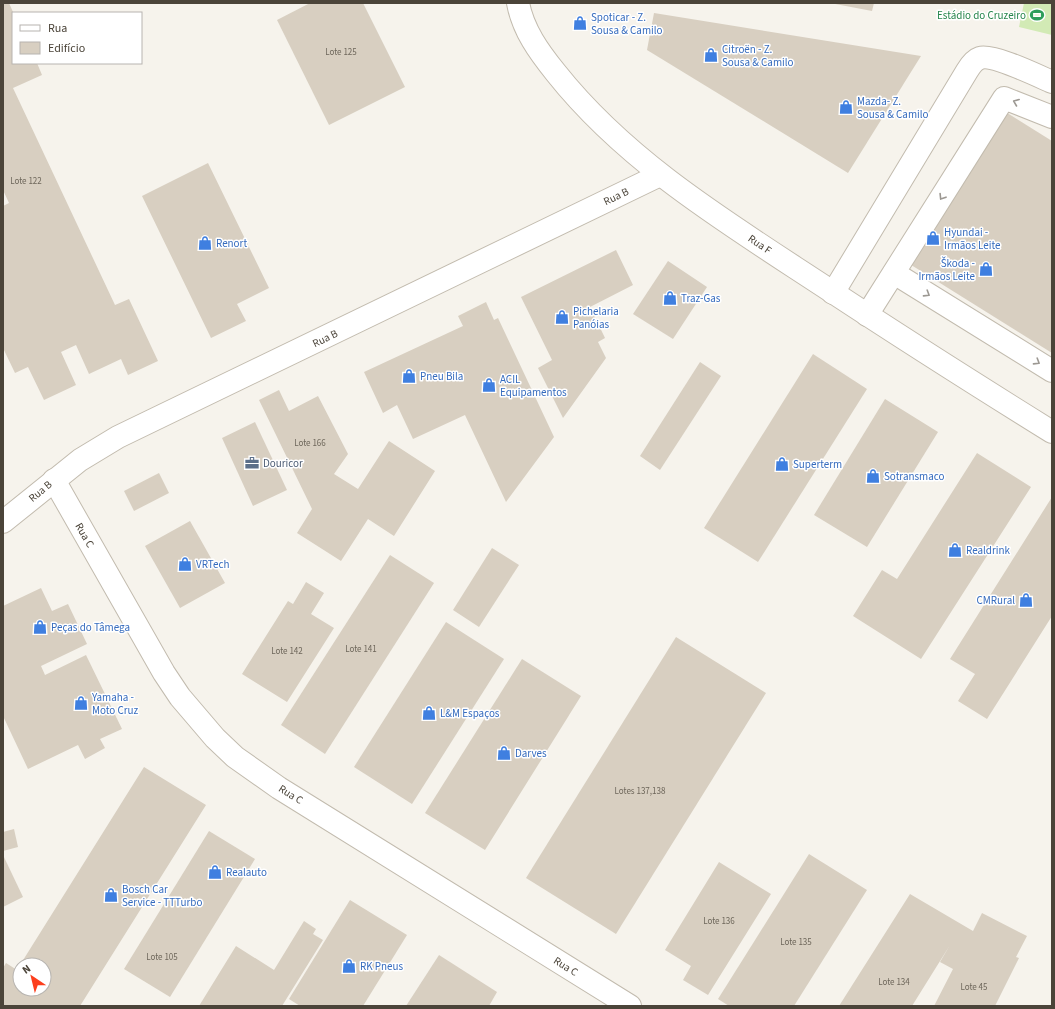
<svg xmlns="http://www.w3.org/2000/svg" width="1055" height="1009" viewBox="0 0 1055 1009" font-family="'Source Sans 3',sans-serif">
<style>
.green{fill:#d2eab5}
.building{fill:#d8cfc1}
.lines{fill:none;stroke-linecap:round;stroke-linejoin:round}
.minor-casing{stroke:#c2bbae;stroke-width:24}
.minor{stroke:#fff;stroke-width:22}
.oneway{stroke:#9c9892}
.labels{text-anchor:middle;stroke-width:3;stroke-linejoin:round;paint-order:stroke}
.number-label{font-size:9px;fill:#6e675b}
.leisure-label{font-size:11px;fill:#27864d;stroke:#fff;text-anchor:end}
.shop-label{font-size:11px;fill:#366cbe;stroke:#fff;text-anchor:start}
.street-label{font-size:11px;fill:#4b4439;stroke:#fff}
.service-label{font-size:11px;fill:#4e5e75;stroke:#fff;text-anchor:start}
</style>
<rect width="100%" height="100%" fill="#f6f3ec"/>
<polygon class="green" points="1024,3 1052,3 1052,35 1019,27"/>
<g class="building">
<polygon points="3,3 9,3 13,12 13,63 37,63 42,75 13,88 115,305 129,299 158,361 128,375 121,359 89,374 76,345 61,352 76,385 44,400 28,367 15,373 3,348 3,206 9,203 3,190"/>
<polygon points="310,3 363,3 405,87 329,125 277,20"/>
<polygon points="830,3 874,3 872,11"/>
<polygon points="654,13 921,56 848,173 647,50"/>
<polygon points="1004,111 1052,141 1052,353 908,263"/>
<polygon points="208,163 269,288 237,304 246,321 211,338 142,196"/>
<polygon points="616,250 633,285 590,307 605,338 598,342 606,358 563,418 538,368 552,360 521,297"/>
<polygon points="668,261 707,287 673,339 633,314"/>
<polygon points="486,302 494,320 498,318 554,437 506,502 465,415 413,439 397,405 383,413 364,372 463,326 458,316"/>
<polygon points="813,354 867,389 758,562 704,528"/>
<polygon points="700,362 721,376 660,470 640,456"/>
<polygon points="279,390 289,411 318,396 348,454 334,474 358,489 389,441 435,471 394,536 368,519 341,561 297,533 312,509 259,400"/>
<polygon points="885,399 938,432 867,547 814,515"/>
<polygon points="255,422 287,490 253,506 222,438"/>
<polygon points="977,453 1031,487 921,659 853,616 882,570 897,579"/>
<polygon points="159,473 169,493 134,511 124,491"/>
<polygon points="1052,497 1052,616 987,719 958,701 975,674 950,659"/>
<polygon points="190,521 225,583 180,608 145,546"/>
<polygon points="492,548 519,565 479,627 453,610"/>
<polygon points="390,555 434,583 325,754 281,725"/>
<polygon points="306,582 324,593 311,614 334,628 287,702 242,674 288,601 293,604"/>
<polygon points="41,588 52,611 68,604 87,644 41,666 45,675 86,655 122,729 100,739 105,748 85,759 78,745 28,769 3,716 3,606"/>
<polygon points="446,622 504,659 412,804 354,767"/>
<polygon points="676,637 766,693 616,934 526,878"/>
<polygon points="522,659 581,696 485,850 425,813"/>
<polygon points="144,767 206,805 80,1006 3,1006 3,968 6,963 17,970 20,965 20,989 44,989 44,965 20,965"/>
<polygon points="14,829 18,847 3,851 3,832"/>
<polygon points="209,831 255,859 170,997 124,969"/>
<polygon points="809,854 867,890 794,1006 729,1006 718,999"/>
<polygon points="3,855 23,897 3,907"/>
<polygon points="719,862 771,894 708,995 683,980 691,966 665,950"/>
<polygon points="910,894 973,931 982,913 1027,936 1016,957 1019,958 995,1006 934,1006 953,969 940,962 950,945 912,1006 839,1006"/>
<polygon points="350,900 407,935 363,1006 300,1006 289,999"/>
<polygon points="304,921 316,929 313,934 323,940 282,1006 199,1006 236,946 274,970"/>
<polygon points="439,955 497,992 489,1006 406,1006"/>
</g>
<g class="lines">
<defs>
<g id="minor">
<path d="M518,3c5,27 21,49 38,70 73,92 178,154 275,218 73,48 147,95 221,141"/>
<polyline points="894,273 1052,371"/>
<path d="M833,293l134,-222c3,-5 7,-11 13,-13 13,-4 58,18 72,24"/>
<polyline points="867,315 1004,98 1052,117"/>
<polyline points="54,480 164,673 180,697 215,738 235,757 279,788 630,1006"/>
<polyline points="3,522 80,460 118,437 660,175"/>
</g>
</defs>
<use href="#minor" class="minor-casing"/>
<use href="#minor" class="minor"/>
</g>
<defs><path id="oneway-chevron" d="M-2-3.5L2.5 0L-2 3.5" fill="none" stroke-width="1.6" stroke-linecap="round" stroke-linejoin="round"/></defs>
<g class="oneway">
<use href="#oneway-chevron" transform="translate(1016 102) rotate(-158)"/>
<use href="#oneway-chevron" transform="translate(942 197) rotate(122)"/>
<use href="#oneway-chevron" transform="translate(927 294) rotate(32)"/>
<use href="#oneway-chevron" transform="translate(1037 362) rotate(32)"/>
</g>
<defs>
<symbol id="stadium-bare" viewBox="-9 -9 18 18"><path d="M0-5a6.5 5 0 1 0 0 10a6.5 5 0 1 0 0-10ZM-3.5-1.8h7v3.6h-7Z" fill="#2e9e5b" stroke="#fff" stroke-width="2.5" paint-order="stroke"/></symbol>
<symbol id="shop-bare" viewBox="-9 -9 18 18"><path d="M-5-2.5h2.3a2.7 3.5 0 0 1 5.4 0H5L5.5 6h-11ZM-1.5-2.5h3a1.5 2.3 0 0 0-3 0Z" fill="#3f7fe0" stroke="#fff" stroke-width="2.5" paint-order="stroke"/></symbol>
<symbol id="office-bare" viewBox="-9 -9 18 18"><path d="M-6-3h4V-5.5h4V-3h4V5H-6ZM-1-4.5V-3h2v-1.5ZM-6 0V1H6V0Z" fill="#5c6f8a" stroke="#fff" stroke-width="2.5" paint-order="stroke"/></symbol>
</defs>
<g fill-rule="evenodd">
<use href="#stadium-bare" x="1027" y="5" width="20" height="20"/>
<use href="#shop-bare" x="570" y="13" width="20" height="20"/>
<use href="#shop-bare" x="701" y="45" width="20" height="20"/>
<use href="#shop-bare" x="836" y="97" width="20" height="20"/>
<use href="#shop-bare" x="923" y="228" width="20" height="20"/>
<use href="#shop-bare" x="195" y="233" width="20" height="20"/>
<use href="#shop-bare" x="976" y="259" width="20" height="20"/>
<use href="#shop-bare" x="660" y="288" width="20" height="20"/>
<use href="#shop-bare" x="552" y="307" width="20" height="20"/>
<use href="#shop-bare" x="399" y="366" width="20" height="20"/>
<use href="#shop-bare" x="479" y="375" width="20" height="20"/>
<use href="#office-bare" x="242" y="453" width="20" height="20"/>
<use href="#shop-bare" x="772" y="454" width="20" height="20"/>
<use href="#shop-bare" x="863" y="466" width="20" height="20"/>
<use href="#shop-bare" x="945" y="540" width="20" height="20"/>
<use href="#shop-bare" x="175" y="554" width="20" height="20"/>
<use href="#shop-bare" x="1016" y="590" width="20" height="20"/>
<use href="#shop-bare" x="30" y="617" width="20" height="20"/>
<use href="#shop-bare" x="71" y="693" width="20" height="20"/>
<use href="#shop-bare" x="419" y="703" width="20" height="20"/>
<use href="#shop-bare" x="494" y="743" width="20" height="20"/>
<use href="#shop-bare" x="205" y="862" width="20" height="20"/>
<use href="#shop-bare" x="101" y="885" width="20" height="20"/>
<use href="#shop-bare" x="339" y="956" width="20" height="20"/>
</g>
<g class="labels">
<g class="number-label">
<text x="341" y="55">Lote 125</text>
<text x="26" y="184">Lote 122</text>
<text x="310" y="446">Lote 166</text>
<text x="361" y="652">Lote 141</text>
<text x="287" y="654">Lote 142</text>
<text x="640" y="794">Lotes 137,138</text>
<text x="719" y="924">Lote 136</text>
<text x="796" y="945">Lote 135</text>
<text x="162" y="960">Lote 105</text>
<text x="894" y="985">Lote 134</text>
<text x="974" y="990">Lote 45</text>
</g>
<g class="leisure-label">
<text x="1026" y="19">Estádio do Cruzeiro</text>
</g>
<g class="shop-label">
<text x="591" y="21">Spoticar - Z.<tspan x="591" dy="13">Sousa &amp; Camilo</tspan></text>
<text x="722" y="53">Citroën - Z.<tspan x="722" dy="13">Sousa &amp; Camilo</tspan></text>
<text x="857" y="105">Mazda- Z.<tspan x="857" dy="13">Sousa &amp; Camilo</tspan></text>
<text x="944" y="236">Hyundai -<tspan x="944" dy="13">Irmãos Leite</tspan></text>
<text x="216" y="247">Renort</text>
<text x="975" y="267" text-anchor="end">Škoda -<tspan x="975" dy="13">Irmãos Leite</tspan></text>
<text x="681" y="302">Traz-Gas</text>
<text x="573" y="315">Pichelaria<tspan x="573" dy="13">Panóias</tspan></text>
<text x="420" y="380">Pneu Bila</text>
<text x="500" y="383">ACIL<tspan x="500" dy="13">Equipamentos</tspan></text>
<text x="793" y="468">Superterm</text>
<text x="884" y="480">Sotransmaco</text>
<text x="966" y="554">Realdrink</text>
<text x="196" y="568">VRTech</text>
<text x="1015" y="604" text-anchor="end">CMRural</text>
<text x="51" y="631">Peças do Tâmega</text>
<text x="92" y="701">Yamaha -<tspan x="92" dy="13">Moto Cruz</tspan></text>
<text x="440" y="717">L&amp;M Espaços</text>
<text x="515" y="757">Darves</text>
<text x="226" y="876">Realauto</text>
<text x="122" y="893">Bosch Car<tspan x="122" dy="13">Service - TTTurbo</tspan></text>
<text x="360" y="970">RK Pneus</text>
</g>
<g class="street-label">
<text transform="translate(616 196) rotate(-26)" y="4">Rua B</text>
<text transform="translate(760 244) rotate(34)" y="4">Rua F</text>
<text transform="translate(325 338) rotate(-26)" y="4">Rua B</text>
<text transform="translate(40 491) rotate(-40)" y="4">Rua B</text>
<text transform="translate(85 535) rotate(60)" y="4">Rua C</text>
<text transform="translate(291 794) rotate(32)" y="4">Rua C</text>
<text transform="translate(566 966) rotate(32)" y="4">Rua C</text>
</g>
<g class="service-label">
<text x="263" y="467">Douricor</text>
</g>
</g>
<rect width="1055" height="1009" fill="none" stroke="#4b4439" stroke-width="8"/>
<rect x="12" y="12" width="130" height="52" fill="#ffffff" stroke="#b7b4b0"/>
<rect x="20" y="25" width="20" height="6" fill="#ffffff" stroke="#b7b4b0"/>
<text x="48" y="32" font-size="12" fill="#4b4439">Rua</text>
<rect x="20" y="42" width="20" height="12" fill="#d8cfc1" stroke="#b7b4b0"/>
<text x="48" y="52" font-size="12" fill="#4b4439">Edifício</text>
<g transform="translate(32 977) rotate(325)"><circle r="19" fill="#ffffff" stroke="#b7b4b0"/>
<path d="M0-3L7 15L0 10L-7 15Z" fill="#fc3f1d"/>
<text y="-6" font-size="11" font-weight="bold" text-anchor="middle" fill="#4b4439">N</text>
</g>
</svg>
